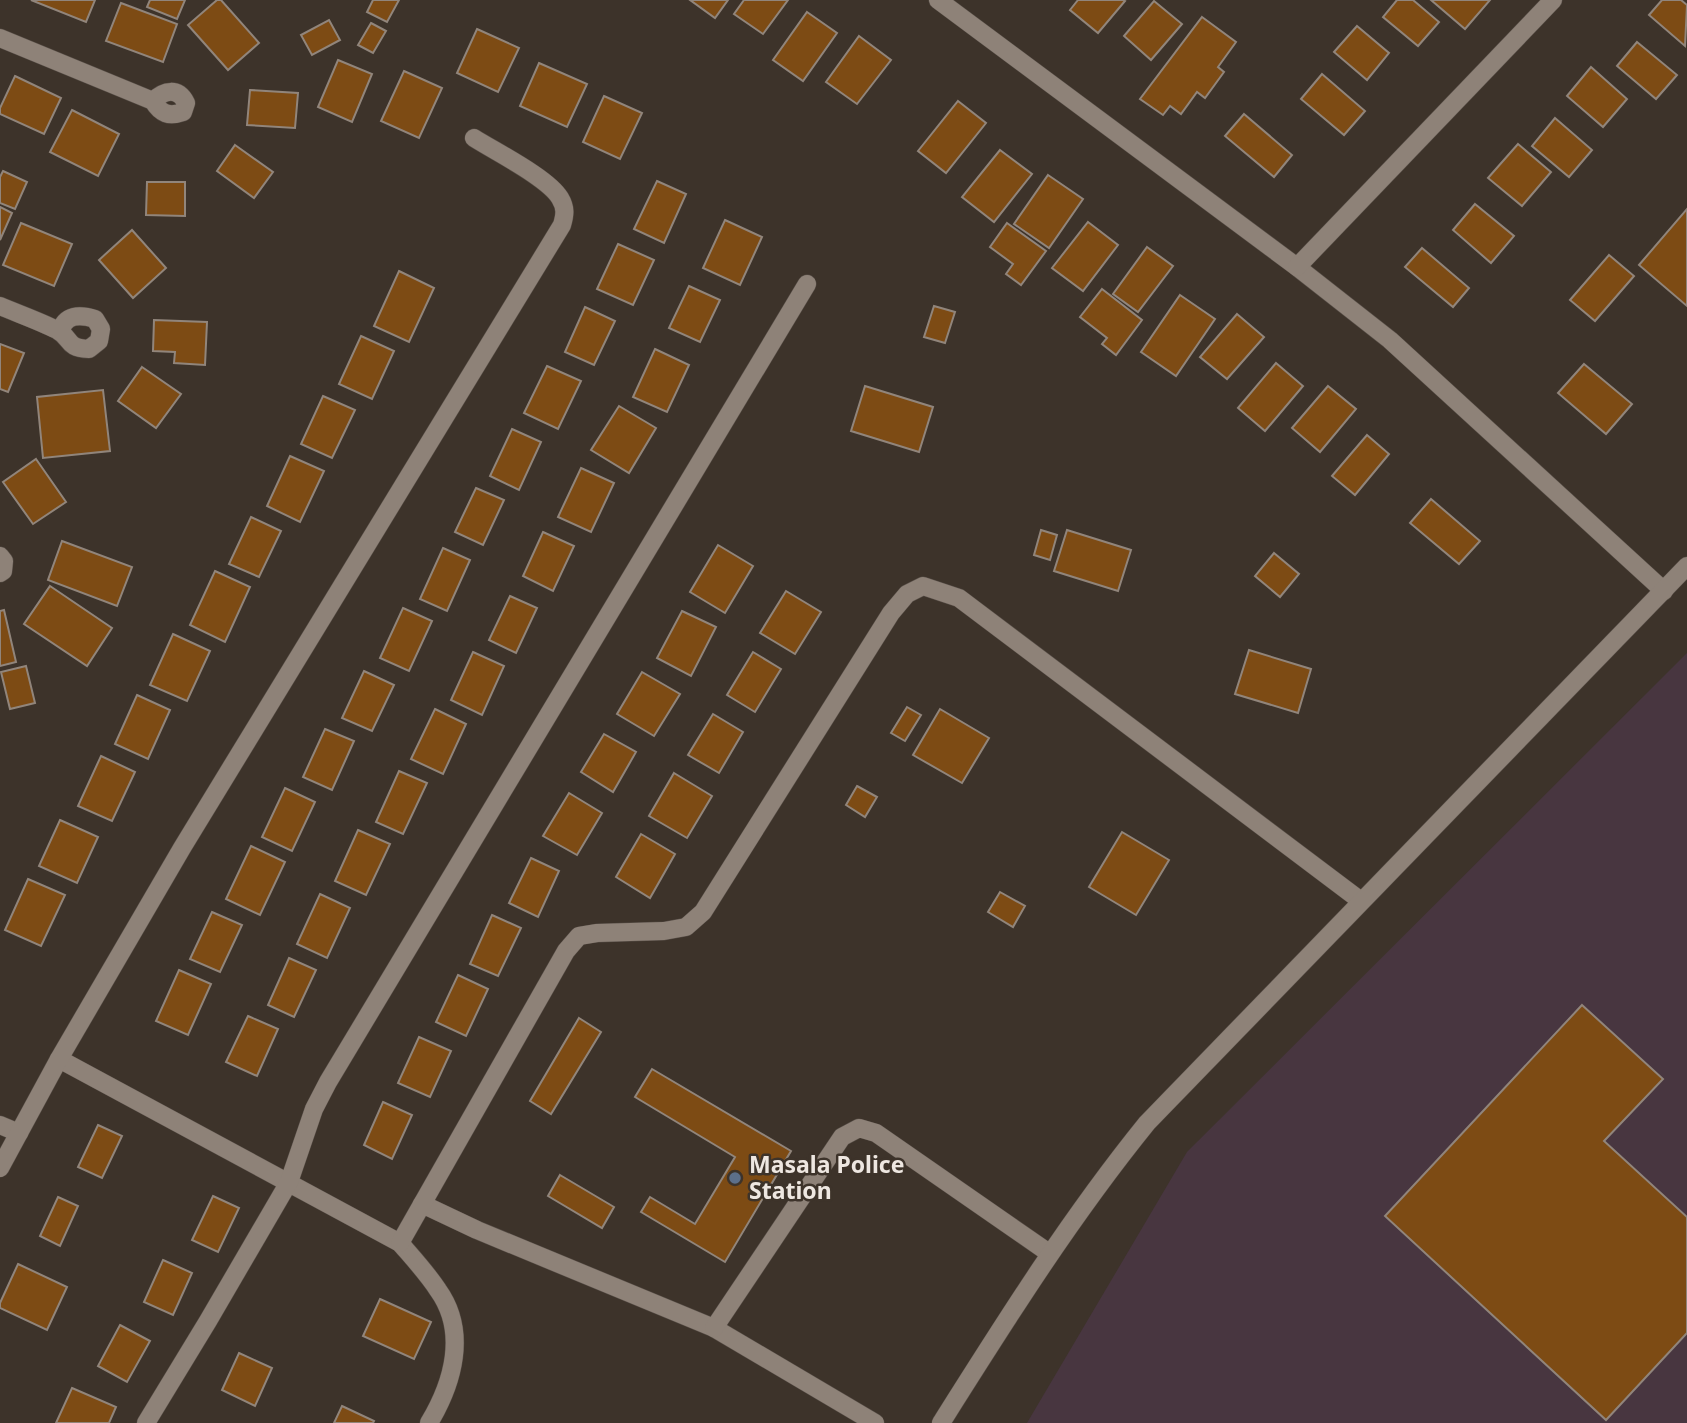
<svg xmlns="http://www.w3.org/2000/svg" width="1687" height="1423" viewBox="0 0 1687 1423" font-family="'Noto Sans',sans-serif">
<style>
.industrial{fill:#483640}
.building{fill:#7d4b14;stroke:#91857b;stroke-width:2}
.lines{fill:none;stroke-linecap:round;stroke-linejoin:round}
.street-casing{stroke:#584f48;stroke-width:19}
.secondary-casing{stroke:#584f48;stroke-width:19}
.street{stroke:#8e8278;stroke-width:18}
.secondary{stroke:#8e8278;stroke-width:18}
.service-dot{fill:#5c6f8a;stroke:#3d332a;stroke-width:2.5}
.labels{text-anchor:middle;stroke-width:5;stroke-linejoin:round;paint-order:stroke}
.poi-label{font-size:23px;font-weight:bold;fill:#eee7e1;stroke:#3d332a;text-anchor:start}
</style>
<rect width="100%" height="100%" fill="#3d332a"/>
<polygon class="industrial" points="1687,653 1687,1423 1027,1423 1187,1152"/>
<g class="building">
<polygon points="31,0 95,0 86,22"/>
<polygon points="150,0 185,0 177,19 147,7"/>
<polygon points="217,0 221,0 259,43 228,70 188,25"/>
<polygon points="373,0 399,0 387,22 367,12"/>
<polygon points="690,0 728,0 715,18"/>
<polygon points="744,0 788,0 763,34 734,14"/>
<polygon points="1078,0 1123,0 1125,1 1098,33 1070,10"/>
<polygon points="1397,0 1413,0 1439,22 1418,46 1383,17"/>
<polygon points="1431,0 1490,0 1465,29"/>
<polygon points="1662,0 1681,0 1687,5 1685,46 1649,15"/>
<polygon points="1154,1 1182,24 1151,60 1124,36"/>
<polygon points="121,3 177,24 163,62 106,41"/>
<polygon points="807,12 837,33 803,81 773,60"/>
<polygon points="1202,17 1236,42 1218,67 1224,72 1205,98 1197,92 1181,114 1170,106 1163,115 1140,99"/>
<polygon points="329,20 340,40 312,55 301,35"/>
<polygon points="371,23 386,31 373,53 358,45"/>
<polygon points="1357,26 1389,53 1367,80 1334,52"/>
<polygon points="477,29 519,48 498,92 457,73"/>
<polygon points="859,36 891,60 857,104 826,82"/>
<polygon points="1637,42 1677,75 1656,99 1617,66"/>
<polygon points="338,60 372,74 352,122 318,107"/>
<polygon points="539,63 587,84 567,127 520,106"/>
<polygon points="1591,67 1627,99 1603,127 1567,96"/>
<polygon points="404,71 442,88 419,138 381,121"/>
<polygon points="1322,74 1365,111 1344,135 1301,99"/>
<polygon points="15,76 61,98 44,134 0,114 0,108"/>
<polygon points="250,90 298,93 295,128 247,125"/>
<polygon points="604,96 642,113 620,159 583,142"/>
<polygon points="958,101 986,123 946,173 918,151"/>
<polygon points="72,110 119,134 98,176 50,152"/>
<polygon points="1244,114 1292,155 1274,177 1225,136"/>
<polygon points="1555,118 1592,150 1569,177 1532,146"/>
<polygon points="1518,144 1551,172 1522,206 1488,178"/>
<polygon points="235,145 273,172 254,198 217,171"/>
<polygon points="1000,150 1032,174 994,222 962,197"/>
<polygon points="3,171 27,182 15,209 0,203 0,177"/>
<polygon points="1048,175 1083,199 1049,248 1014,224"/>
<polygon points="657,181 686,194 664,243 634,229"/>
<polygon points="147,182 185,182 185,216 146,215"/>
<polygon points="1475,204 1514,236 1491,263 1453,230"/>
<polygon points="0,207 12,213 0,240"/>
<polygon points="1687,209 1687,306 1639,265"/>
<polygon points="725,220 762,237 740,285 703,268"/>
<polygon points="1088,222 1118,245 1083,291 1052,268"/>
<polygon points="21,223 72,244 54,286 3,265"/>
<polygon points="1007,223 1046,251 1021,285 1006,274 1013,264 990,247"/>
<polygon points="132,230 166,268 133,298 99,260"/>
<polygon points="618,244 654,260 633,305 597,289"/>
<polygon points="1147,247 1173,266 1138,312 1113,294"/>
<polygon points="1422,248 1469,288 1453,307 1405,267"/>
<polygon points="1609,255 1634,276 1595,321 1570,300"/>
<polygon points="399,271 434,288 409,342 374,326"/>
<polygon points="689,286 720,300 700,342 669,328"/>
<polygon points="1102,289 1142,320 1116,355 1102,344 1107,338 1080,317"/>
<polygon points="1180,295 1215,319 1176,376 1141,352"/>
<polygon points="934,306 955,312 945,343 924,337"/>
<polygon points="585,307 615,321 594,365 565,352"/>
<polygon points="1237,314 1264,337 1227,379 1200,357"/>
<polygon points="154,320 207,322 205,365 174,363 175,352 153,351"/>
<polygon points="361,336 394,351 372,399 339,384"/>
<polygon points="0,344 24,353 8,392 0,389"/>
<polygon points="655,349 689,365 667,412 633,397"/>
<polygon points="1276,363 1303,386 1265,431 1238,408"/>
<polygon points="1584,364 1632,404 1606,434 1558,393"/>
<polygon points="547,366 581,381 558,429 524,413"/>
<polygon points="142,367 181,394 156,428 118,401"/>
<polygon points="865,386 933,407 919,452 851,431"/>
<polygon points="1328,386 1356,409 1320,452 1292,428"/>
<polygon points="103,390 110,451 43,458 37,397"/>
<polygon points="323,396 355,410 332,458 301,444"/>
<polygon points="619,406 656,428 629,473 591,450"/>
<polygon points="512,429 541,442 519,490 490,476"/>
<polygon points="1367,435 1389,454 1355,495 1332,476"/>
<polygon points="290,456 324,471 300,522 267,506"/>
<polygon points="36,459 66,502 33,524 3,482"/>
<polygon points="581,468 614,483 591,532 558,517"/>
<polygon points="476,488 504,500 483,545 455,532"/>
<polygon points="1431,499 1480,541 1459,564 1410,523"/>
<polygon points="251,517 281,531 259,577 229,564"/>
<polygon points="1041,530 1057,535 1050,560 1034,555"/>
<polygon points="1067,530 1131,550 1118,591 1054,571"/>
<polygon points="543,532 574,546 553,591 523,576"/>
<polygon points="62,541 132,567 117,606 48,580"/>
<polygon points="718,545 753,566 725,613 690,592"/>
<polygon points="443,548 470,560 447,611 420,599"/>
<polygon points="1274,553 1299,574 1280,597 1255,576"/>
<polygon points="215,571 250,587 225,642 190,625"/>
<polygon points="50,586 112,628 87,666 24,624"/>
<polygon points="786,591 821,612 795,654 760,633"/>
<polygon points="510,596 537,608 516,653 489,640"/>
<polygon points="403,608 432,621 409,671 380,658"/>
<polygon points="4,610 16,662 0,666 0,611"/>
<polygon points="682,611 716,627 691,676 657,658"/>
<polygon points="173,634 210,651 187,701 150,685"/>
<polygon points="1249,650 1311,669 1298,713 1235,694"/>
<polygon points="473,652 504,666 482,715 451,700"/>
<polygon points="753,652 781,669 755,712 727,695"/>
<polygon points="26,666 35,703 10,709 1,672"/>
<polygon points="364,671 394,685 372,731 342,718"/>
<polygon points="642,672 680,694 654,736 617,714"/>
<polygon points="137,695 170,710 148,759 115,744"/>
<polygon points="907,707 921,715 905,741 891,733"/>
<polygon points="435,709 466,724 443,774 411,759"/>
<polygon points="940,709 989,738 962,783 913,755"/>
<polygon points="713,714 743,732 719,773 688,755"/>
<polygon points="325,729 354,741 332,790 303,777"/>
<polygon points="604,734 636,752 613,792 581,772"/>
<polygon points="101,756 135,772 112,821 78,806"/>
<polygon points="399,771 427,783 403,834 376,822"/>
<polygon points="674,773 712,796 687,838 649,816"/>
<polygon points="857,786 877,797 865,817 846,805"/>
<polygon points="285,788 315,802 292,851 262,837"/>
<polygon points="569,793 602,813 577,855 543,836"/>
<polygon points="60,820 98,837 77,883 39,866"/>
<polygon points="358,830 390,844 366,895 335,881"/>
<polygon points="1122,832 1169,860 1136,915 1089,887"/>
<polygon points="641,834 675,854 650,898 616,877"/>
<polygon points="251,846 285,862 260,915 226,899"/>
<polygon points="531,858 559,871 538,917 509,903"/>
<polygon points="28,879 65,895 41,946 5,930"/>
<polygon points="1000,892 1025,906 1013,927 988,912"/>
<polygon points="320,894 350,908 327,958 297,944"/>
<polygon points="212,912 242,925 220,972 190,959"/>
<polygon points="492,915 521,928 498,976 470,964"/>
<polygon points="289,958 316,970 294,1017 268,1005"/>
<polygon points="179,970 211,984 188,1035 156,1021"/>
<polygon points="458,975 488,989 466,1036 436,1022"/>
<polygon points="1582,1005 1663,1079 1604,1141 1687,1217 1687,1333 1606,1420 1385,1216"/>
<polygon points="248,1016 278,1029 257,1076 226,1062"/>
<polygon points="579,1018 601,1032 551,1114 530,1101"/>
<polygon points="419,1037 451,1051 430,1097 398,1083"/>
<polygon points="652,1069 791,1151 725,1262 641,1212 650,1197 695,1224 735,1157 635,1097"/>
<polygon points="383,1102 412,1115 392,1159 364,1145"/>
<polygon points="98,1125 122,1136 102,1178 78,1167"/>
<polygon points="560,1175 614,1207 602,1228 548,1196"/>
<polygon points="213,1196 239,1208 218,1252 192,1240"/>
<polygon points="58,1197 78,1206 60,1246 40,1236"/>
<polygon points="163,1260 192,1273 173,1315 144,1302"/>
<polygon points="18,1264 67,1287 47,1330 0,1308 0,1303"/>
<polygon points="380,1299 431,1322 414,1359 363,1336"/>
<polygon points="120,1325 150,1341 127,1382 98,1366"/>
<polygon points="239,1353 272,1368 255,1406 222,1390"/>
<polygon points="72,1388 116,1407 109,1423 56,1423"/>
<polygon points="342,1406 374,1421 373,1423 334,1423"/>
</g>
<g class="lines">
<defs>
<g id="street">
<polyline points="938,0 1297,267 1390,340 1664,591"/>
<path d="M0,38l153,63c8,13 16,16 30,11l3,-9c-8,-16 -22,-13 -33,-2"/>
<polyline points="1297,267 1553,0"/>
<path d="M0,306c19,8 39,15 57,24 15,8 8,18 32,19l10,-8 2,-12 -6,-10c-15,-5 -30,-5 -35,13"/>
<polyline points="0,556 4,561 3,571 0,573"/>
<path d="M59,1059l341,184c13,15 27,30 38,47 30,42 15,93 -9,133"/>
<polyline points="0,1125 19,1133"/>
<path d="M0,1168l59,-109 123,-211 380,-623c3,-10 4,-17 -2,-27 -12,-20 -64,-46 -86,-60"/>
<polyline points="422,1204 477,1230 714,1328 875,1423"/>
<polyline points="400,1243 566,951 579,936 597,933 664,931 686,927 703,912 891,613 907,594 923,586 959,598 1361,901"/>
<polyline points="714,1328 842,1137 859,1128 876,1133 1049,1253"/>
<polyline points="146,1423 208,1321 289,1182 314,1109 328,1082 807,284"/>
</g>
<path id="secondary" d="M941,1423c65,-103 129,-205 206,-300l540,-557"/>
</defs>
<use href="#street" class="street-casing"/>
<use href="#secondary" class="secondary-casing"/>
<use href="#street" class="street"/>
<use href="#secondary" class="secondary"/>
</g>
<circle class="service-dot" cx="735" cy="1178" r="7"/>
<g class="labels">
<g class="poi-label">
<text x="749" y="1173">Masala Police<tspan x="749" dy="26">Station</tspan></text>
</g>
</g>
</svg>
